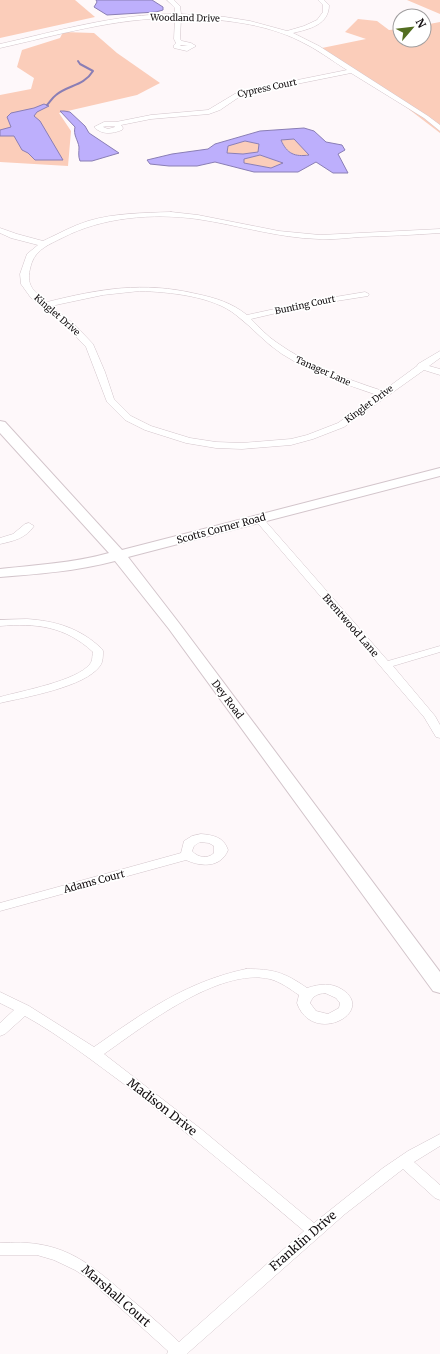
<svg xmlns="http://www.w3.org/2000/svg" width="440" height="1354" viewBox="0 0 440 1354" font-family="Merriweather,serif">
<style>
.green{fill:#fbcdba}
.water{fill:#bdaffc;stroke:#8a7eb5;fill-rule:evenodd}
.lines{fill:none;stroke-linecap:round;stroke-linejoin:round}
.stream{stroke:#8a7eb5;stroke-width:2}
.street-casing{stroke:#d3c5cb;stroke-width:1}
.secondary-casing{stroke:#d3c5cb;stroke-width:2}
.street{fill:#fff;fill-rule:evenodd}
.secondary{fill:#fff;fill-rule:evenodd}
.labels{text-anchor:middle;stroke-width:3.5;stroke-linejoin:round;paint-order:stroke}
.far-street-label{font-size:9px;fill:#120d0f;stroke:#fff}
.street-label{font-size:10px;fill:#120d0f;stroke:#fff}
.near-street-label{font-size:12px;fill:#120d0f;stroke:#fff}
</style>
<rect width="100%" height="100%" fill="#fef8fa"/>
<g class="green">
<polygon points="0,0 75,0 95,17 0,38"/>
<polygon points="407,0 440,0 440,14"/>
<polygon points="358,19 377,21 389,30 400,29 400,40 424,40 424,25 440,22 440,133 389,94 317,49 366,39 345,32"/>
<polygon points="63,32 94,33 117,53 160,83 137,95 59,113 71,131 68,166 0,162 0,95 31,89 34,78 17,67 22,50 60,38"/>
<path d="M294,139l16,16c-15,2 -22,-1 -29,-15z"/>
<polygon points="245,141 259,144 258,152 243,154 227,153 228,146"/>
<polygon points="260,155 283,163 271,168 244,163 244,159"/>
</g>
<g class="water">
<polygon points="96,0 152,0 163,7 163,10 156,12 107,15 94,7 97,2"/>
<polygon points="44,104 49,106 37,112 34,116 40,121 63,160 35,160 28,153 22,150 14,136 0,136 0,130 11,127 7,117 11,113 34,108"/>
<path d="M64,111l6,1 15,14 4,7 30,20 -27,8h-12c-2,-5 -1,-9 -1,-14 -1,-7 -6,-12 -4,-20l-15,-16z"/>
<path d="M304,128l10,3 12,11 16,3 3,5 -7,4 10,19h-15l-17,-11 -18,10h-44l-39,-10 -18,4h-28l-19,-2 -3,-4 25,-6 36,-5 7,-5 45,-13zM294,139l15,16c-14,2 -22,-1 -28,-15zM245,141l14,3 -1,8 -15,2 -16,-1 1,-7zM260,155l23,8 -12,5 -27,-5v-4z"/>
</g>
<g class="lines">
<path class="stream" d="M47,105c3,-3 5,-7 9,-10 12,-10 28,-9 37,-24l-13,-7 -2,-3"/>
<defs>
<g id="street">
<path d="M167,0h7l6,6 1,8 44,3 25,4 37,10 17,-5 13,-6 6,-8v-7l-5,-5h6l5,5c0,20 -20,24 -36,28l26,13 109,70 12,9v6l-16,-13 -73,-45 -109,22 -22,15 -11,4 -58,5 -30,6 2,3 -1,2c-10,4 -20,5 -28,-3l10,-5h12l35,-7 57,-5 30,-18 109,-22c-16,-10 -30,-21 -47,-29 -36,-18 -79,-22 -119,-23l-1,21 2,2 9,2 5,3 -9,5 -13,-3v-3l2,-2 -2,-4 1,-21c-60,0 -117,17 -175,30v-4c58,-13 115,-30 175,-30v-6zM181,45l7,1h-8zM105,126h9l1,1 -7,2 -5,-2z"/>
<path d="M171,212l27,3 81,16 41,4 120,-6v4c-27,2 -54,3 -81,4 -13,1 -27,3 -40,2 -41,-1 -81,-14 -122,-20 -44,-6 -95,-2 -135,19 -12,6 -25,11 -30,24 -7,21 -2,27 15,40 52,-13 96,-21 150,-8 19,4 35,9 50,21l64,-14 54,-9 4,2 -1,2 -57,9 -60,14c8,8 16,17 25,23 32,23 70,37 107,49l34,-25 1,-2 22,-13v7l-11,8 11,3v6l-16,-5 -80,57 -31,12 -22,6 -49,4 -26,-1 -30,-5 -41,-13 -20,-10 -18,-18 -21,-55 -18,-19 -37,-30 -10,-14 -1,-10 7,-20 11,-9 -27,-7 -11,-5v-5l17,6 26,7c15,-7 29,-15 45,-20 27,-8 55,-8 83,-9zM140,291c29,1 73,5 96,24 17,13 29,28 46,39 30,19 63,30 95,41l-39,28 -31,12 -16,4 -49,4 -26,-1 -26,-4 -39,-12 -20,-10 -17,-17 -9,-27 -12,-28 -19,-20 -23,-18 52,-11z"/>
<polygon points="258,515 261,516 388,661 440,646 440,652 393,666 435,716 440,725 440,738 436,737 424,717 255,520 253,518 255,516"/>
<path d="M29,523l5,3c-8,12 -20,15 -34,18v-6l13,-4 12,-10z"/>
<path d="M27,619c29,2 53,9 75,30l1,2c0,5 0,11 -3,15 -15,21 -74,31 -100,37v-6c21,-6 77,-16 90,-33 3,-4 2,-8 3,-12 -28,-26 -57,-29 -93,-26v-6z"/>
<path d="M201,834c12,1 23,3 27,16 -7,18 -27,17 -42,10l-186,51v-8l181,-50 3,-12 8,-5zM200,842l9,1 5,3v7c-6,6 -16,5 -22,-2l2,-5z"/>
<path d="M246,969c27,0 38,3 61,19 13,-4 24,-6 36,2 33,23 -31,56 -46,13l2,-8c-9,-6 -18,-13 -29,-16 -51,-12 -126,47 -166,75l97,75 113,94 69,-55 25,-17 32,-17v12l-26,16 26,23v15l-5,-2 -32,-29 -58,45 -155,137 -3,3h-20l1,-3 -82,-74 -11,-7 -21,-10 -17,-5h-37v-12c59,-4 84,15 126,52 18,15 36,31 53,47l125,-111c-58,-49 -116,-98 -176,-144 -34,-25 -67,-51 -103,-71l-20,18 -5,2v-13l14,-13 -14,-7v-11l29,14 65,41c49,-34 91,-65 152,-78zM325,993l11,5 4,5 -1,5 -11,6 -12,-3 -6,-8c3,-8 8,-9 15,-10z"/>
</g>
<path id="secondary" d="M0,421l5,1 117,128 318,-82v8l-312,81 51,66 261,349v21l-7,-2 -264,-362 -54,-68c-38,10 -76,13 -115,16v-8c36,-4 73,-6 109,-16l-109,-120z"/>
</defs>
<use href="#street" class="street-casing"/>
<use href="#secondary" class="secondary-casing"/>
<use href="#street" class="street"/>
<use href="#secondary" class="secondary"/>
</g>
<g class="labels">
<g class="far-street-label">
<text transform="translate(185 18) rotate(1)" y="3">Woodland Drive</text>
<text transform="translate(267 88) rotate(-12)" y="3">Cypress Court</text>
<text transform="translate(305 305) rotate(-12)" y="3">Bunting Court</text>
<text transform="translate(57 315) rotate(41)" y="3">Kinglet Drive</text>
<text transform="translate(323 371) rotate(24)" y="3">Tanager Lane</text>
<text transform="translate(369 404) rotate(-36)" y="3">Kinglet Drive</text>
</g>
<g class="street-label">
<text transform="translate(221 528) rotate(-15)" y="4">Scotts Corner Road</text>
<text transform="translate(351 625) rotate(49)" y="4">Brentwood Lane</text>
<text transform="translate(228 699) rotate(53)" y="4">Dey Road</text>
<text transform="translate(94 881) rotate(-15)" y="4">Adams Court</text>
</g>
<g class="near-street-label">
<text transform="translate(162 1107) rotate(38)" y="4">Madison Drive</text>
<text transform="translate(303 1241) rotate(-41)" y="4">Franklin Drive</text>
<text transform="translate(116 1296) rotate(41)" y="4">Marshall Court</text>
</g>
</g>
<g transform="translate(412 28) rotate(62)"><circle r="19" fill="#ffffff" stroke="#a09e9f"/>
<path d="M0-3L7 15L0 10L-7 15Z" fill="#536e21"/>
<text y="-6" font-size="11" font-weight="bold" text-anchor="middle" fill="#120d0f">N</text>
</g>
</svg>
